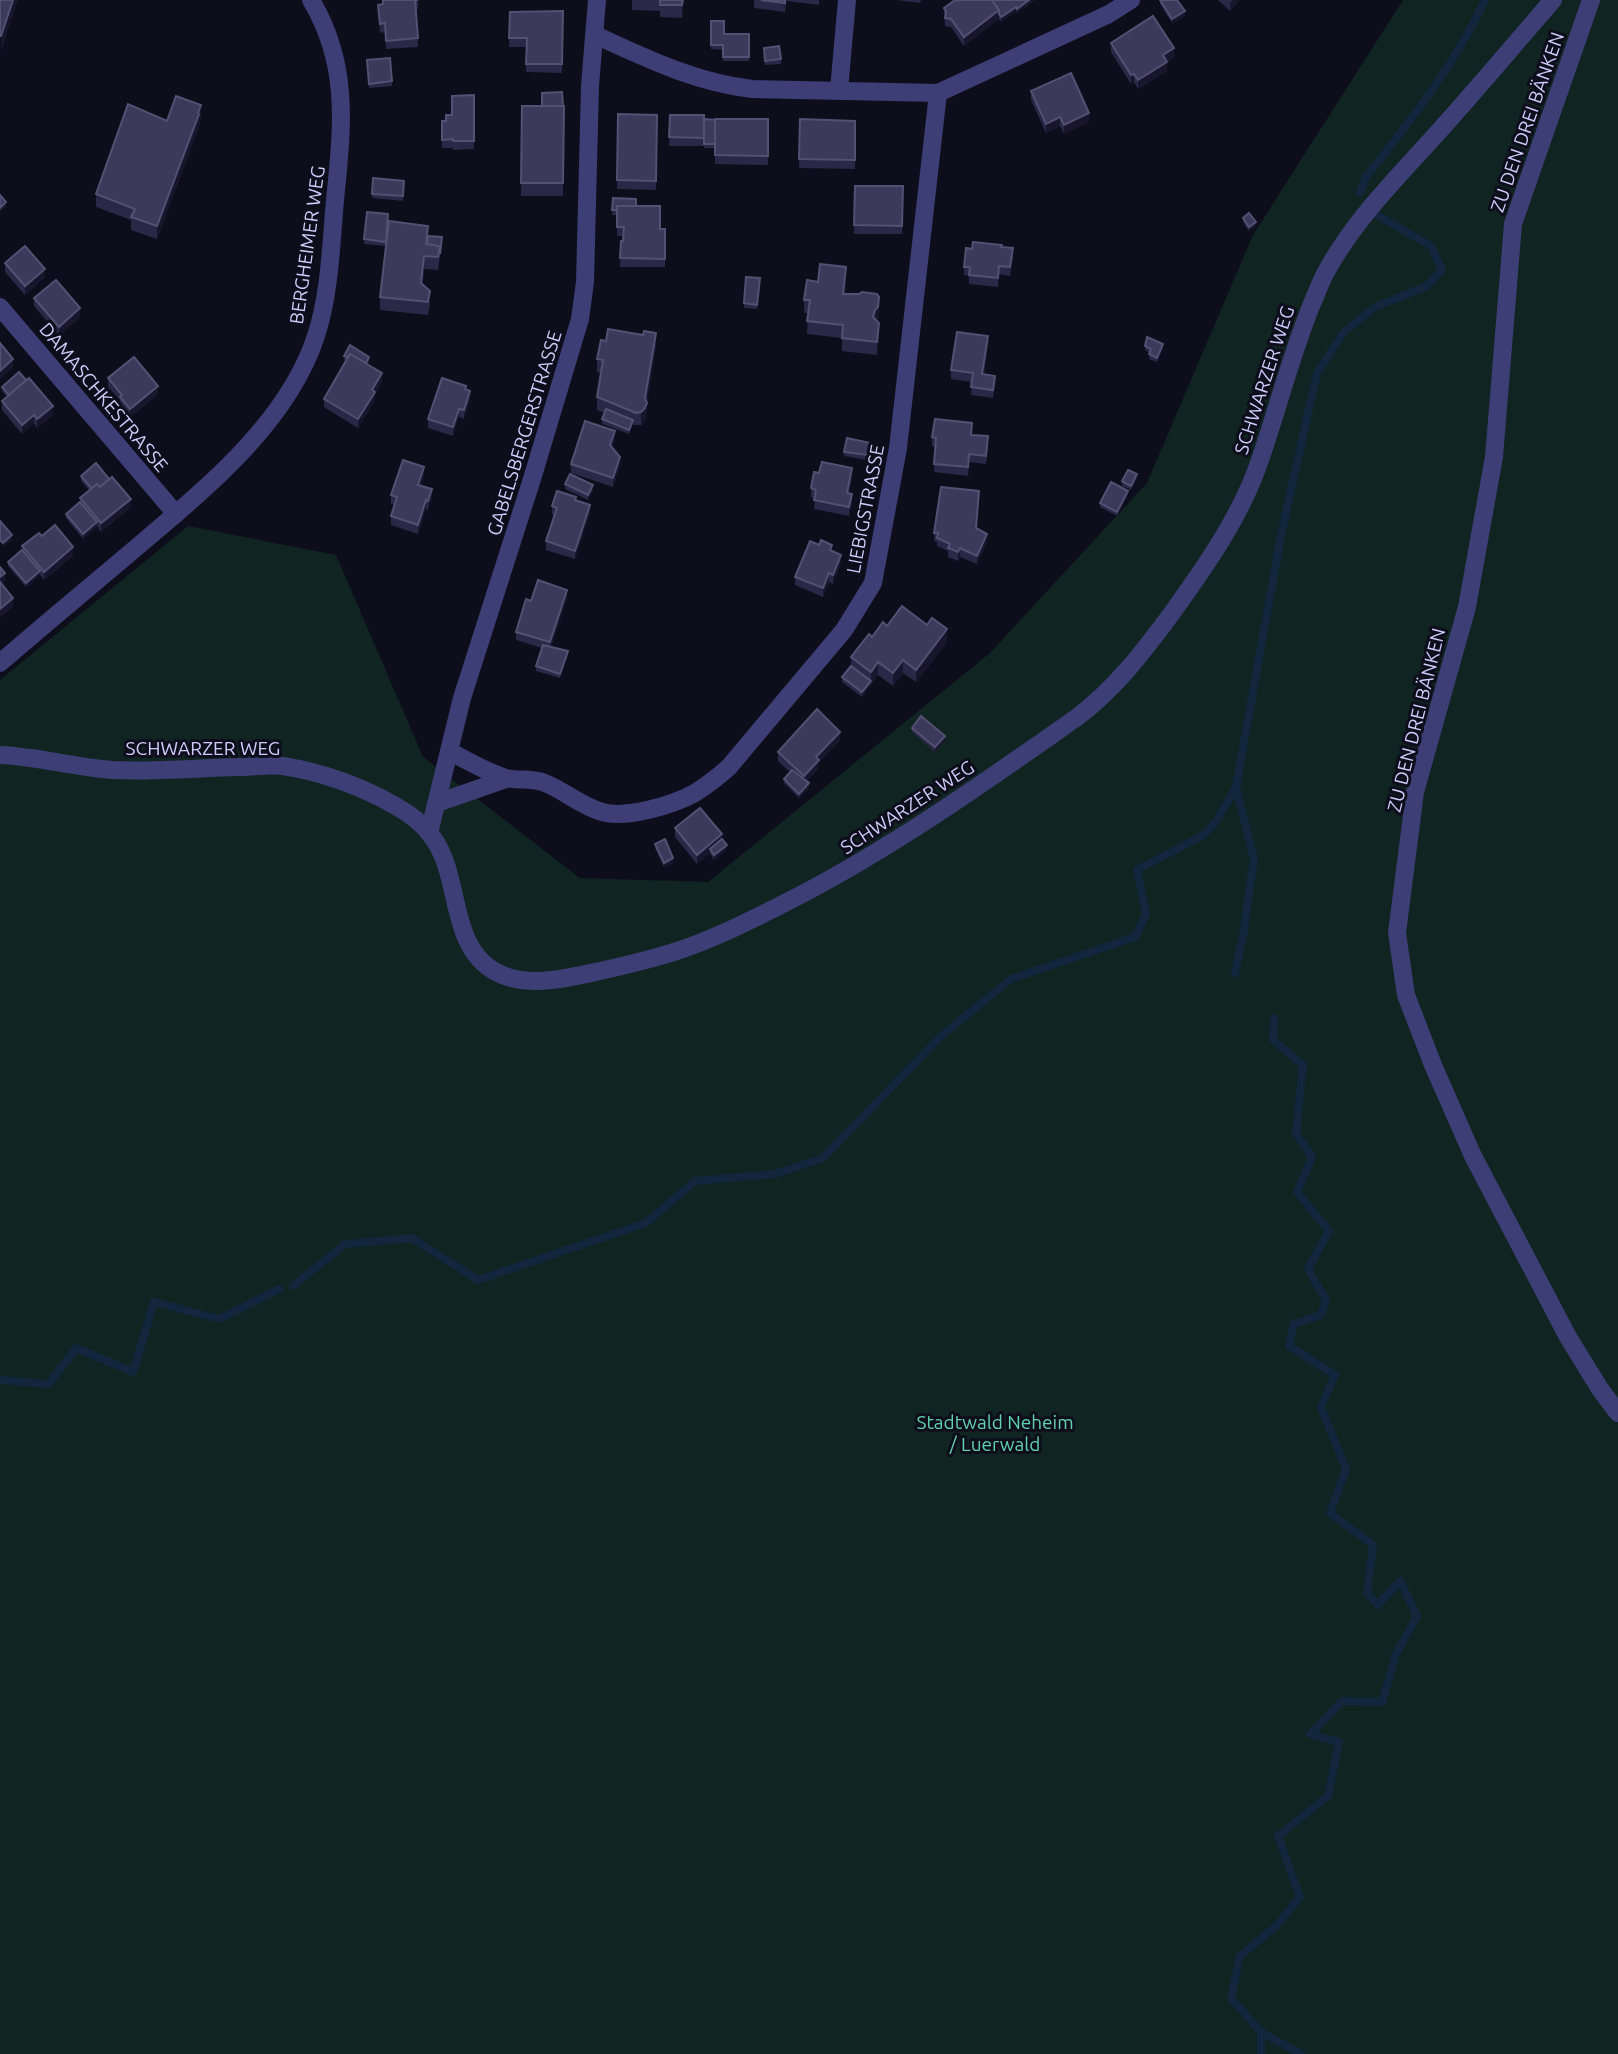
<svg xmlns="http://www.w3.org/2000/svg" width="1618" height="2054" viewBox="0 0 1618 2054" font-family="Ubuntu,sans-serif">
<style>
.green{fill:#102422}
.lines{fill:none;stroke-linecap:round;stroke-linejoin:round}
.stream{stroke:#12263e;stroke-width:8}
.street{stroke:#3c3e75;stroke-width:18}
.wall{fill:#2b2747}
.shaded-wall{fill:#18152d}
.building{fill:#3d395a;stroke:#545073;stroke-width:2}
.labels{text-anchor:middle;stroke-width:6;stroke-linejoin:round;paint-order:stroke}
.street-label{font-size:19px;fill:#ceccfa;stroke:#0e0d1b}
.park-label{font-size:19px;fill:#60d1ae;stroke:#0e0d1b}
</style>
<rect width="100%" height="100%" fill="#0e0d1b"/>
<polygon class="green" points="1403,0 1618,0 1618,2054 0,2054 0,680 188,526 336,555 423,757 580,878 708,882 990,653 1147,483 1253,235"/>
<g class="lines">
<g class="stream">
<path d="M1360,192l6,-15c45,-57 88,-111 119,-177"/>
<polyline points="1235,973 1243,936 1254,858 1236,787"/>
<polyline points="293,1286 345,1244 412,1238 478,1280 646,1223 695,1181 775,1174 823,1158 941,1036 1011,979 1135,937 1146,914 1137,870 1205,834 1217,820 1236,787 1281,535 1317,373 1344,332 1375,307 1427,286 1442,270 1431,246 1377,215"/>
<polyline points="0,1380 49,1384 76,1348 133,1372 154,1302 219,1319 279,1289"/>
<polyline points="1261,2032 1301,2054"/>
<polyline points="1261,2054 1261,2032 1231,1998 1240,1956 1276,1926 1300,1897 1278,1836 1328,1796 1339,1742 1310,1734 1342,1701 1382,1702 1396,1654 1417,1616 1400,1581 1378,1605 1367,1593 1373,1545 1330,1513 1346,1469 1321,1407 1335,1375 1289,1346 1294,1324 1321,1315 1326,1300 1308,1269 1329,1231 1297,1192 1312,1157 1296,1133 1303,1065 1273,1040 1274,1018"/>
</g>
<g class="street">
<polyline points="1591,0 1513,224 1494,457 1467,607 1415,792 1397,933 1406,995 1433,1065 1473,1156 1568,1337 1600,1389 1618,1413"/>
<path d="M595,35c53,24 99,47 157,54l186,4 171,-79 22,-14"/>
<polyline points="839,90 847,0"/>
<polyline points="0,307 176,514"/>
<path d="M0,663c45,-39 91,-77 137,-116 68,-58 150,-123 179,-211 15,-46 15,-98 20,-146 7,-69 12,-128 -25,-190"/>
<path d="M450,752c17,8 35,19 53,25 12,5 27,0 42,6 20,8 36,23 57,29 24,7 71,-7 93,-19 12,-8 23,-16 34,-26l115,-137 29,-47 25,-135 40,-355"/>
<path d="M0,755c10,0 21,2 31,3 27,4 54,10 81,12 42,2 85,-2 127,-3 14,0 30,-3 44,-1 32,5 66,16 96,31 21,11 40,21 54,41 29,40 15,108 63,134 31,17 71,6 104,-1 27,-6 53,-12 80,-21 33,-11 65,-27 97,-43 107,-53 202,-121 299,-189 39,-29 67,-66 96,-105 35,-49 70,-98 89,-156 17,-50 30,-101 50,-151 5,-11 9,-23 15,-34 27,-50 67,-90 105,-132 42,-46 81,-93 122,-140"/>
<polyline points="437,803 506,779"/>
<polyline points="429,833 462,698 532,479 580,319 585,282 590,86 597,0"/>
</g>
</g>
<g class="wall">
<polygon points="382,0 418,0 418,9 416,9 418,47 386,49 385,32 380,33 378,5 383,4"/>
<polygon points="632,0 683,0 682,18 660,17 660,11 632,10"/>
<polygon points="754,0 819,0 819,5 786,1 785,12 754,8"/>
<polygon points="896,0 921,0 920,3"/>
<polygon points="1035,0 1017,13 1016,11 1001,22 999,19 964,46 951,27 945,26 944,8"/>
<polygon points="1160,0 1185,16 1172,23 1160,4"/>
<polygon points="1218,0 1240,0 1230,11"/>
<polygon points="563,11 562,73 526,72 526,47 509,47 510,12"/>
<polygon points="711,21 724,34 749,34 749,61 723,61 723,50 711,49"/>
<polygon points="1111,43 1174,57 1167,62 1167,71 1138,89 1134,82 1131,84 1111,52"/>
<polygon points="764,48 781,59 781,64 765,65"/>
<polygon points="367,60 392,81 392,86 369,88"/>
<polygon points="1031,91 1089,122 1064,134 1060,126 1046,133 1031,100"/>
<polygon points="474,95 474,149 453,150 453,148 442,148 442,121 446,121"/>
<polygon points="522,106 563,106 563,196 521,196"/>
<polygon points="618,114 657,115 656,190 617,189"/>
<polygon points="670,115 704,124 768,119 768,165 715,164 715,141 715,148 704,148 704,146 669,146"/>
<polygon points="201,117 199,127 157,239 131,230 131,220 96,207 96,194 167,121"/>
<polygon points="800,119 855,121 855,169 799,168"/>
<polygon points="373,178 404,181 403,201 372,198"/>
<polygon points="855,186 903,186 902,234 854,234"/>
<polygon points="613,198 636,206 660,229 665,229 665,267 620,267 621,241 623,241 624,236 617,236 617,215 612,215"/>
<polygon points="1243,218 1256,226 1249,231 1243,222"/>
<polygon points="388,228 428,236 442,242 438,270 424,269 423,284 430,304 428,315 380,310 380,297 386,246 364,244 364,239"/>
<polygon points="1002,247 1013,257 1010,276 999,274 998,287 969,284 969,276 964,275 964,267 972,249"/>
<polygon points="5,263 45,277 25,295 5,272"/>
<polygon points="846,280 845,294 879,310 877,321 879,336 877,355 842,351 842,338 807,334 808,313 804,313 804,300 818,282"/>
<polygon points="760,283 757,309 744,308 744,303"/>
<polygon points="34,298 80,317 59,336 34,306"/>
<polygon points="988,345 984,374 995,384 993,398 971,395 972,382 951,379 951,370"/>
<polygon points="656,346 647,402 647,416 645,421 641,425 636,425 633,424 629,434 602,424 602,419 605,413 597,410 597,397 601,373 597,372 597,359"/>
<polygon points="1145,346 1163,348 1157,362 1149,359 1150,353 1145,350"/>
<polygon points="344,356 369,361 368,364 382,382 375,394 375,400 358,428 324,407 324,399 346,361 344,360"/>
<polygon points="108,378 158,394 130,418 120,406 120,400 108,387"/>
<polygon points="2,387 53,415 37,428 34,423 22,434 2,410 2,401 7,397 2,391"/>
<polygon points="466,390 470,400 464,419 459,417 453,436 428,428 428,419"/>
<polygon points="972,435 988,445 986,464 969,462 968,476 934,472 935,447 932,446 932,437"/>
<polygon points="615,440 612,448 620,466 613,487 571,473 571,464"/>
<polygon points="870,447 867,460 844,456 844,452"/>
<polygon points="81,476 131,507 101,532 97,526 83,539 66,518 66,514 80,502 80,498 89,490 81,481"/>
<polygon points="424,476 421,486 432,498 428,510 426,509 418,534 391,525 391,516 395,505 391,504 391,495"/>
<polygon points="852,477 849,493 852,503 849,516 814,509 815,498 811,497 811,488"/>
<polygon points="1137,479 1131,490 1122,486 1122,481"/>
<polygon points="565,484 593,490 588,500 565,489"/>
<polygon points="1128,495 1117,516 1100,507 1100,503"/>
<polygon points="576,500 590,513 575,559 546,550 546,541 554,515 552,515 552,506"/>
<polygon points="979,500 976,529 987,543 977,564 960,557 958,561 948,557 948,551 937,546 937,542 934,541 934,533"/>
<polygon points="42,536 73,556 44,580 40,575 26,587 8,566 8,562 22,550 22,546"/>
<polygon points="832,551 841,563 833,584 829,582 823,597 795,585 795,577"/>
<polygon points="567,598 551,647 568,656 560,678 536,671 536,666 542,648 516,640 516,632 531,601"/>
<polygon points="887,626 947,642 916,682 903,673 893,686 878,675 862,697 842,682 842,677 851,666 851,657 872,637"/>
<polygon points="912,728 945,740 935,752 912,732"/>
<polygon points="840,740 819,762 819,768 806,782 809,788 799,798 784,783 784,779 790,772 778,761 778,752"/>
<polygon points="675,828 722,839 727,849 714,860 710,853 697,864 675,837"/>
<polygon points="655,844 673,863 664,867 655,848"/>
</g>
<g class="shaded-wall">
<polygon points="13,0 18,0 1,53 1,36"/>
<polygon points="1029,0 1035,0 1017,13 1017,9"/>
<polygon points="1233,0 1240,0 1230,11 1230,3"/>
<polygon points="1016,7 1016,11 1001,22 1001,17"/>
<polygon points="999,10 999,19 964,46 964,37"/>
<polygon points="1185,11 1185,16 1172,23 1172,19"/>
<polygon points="1174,48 1174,57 1163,64 1163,55"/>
<polygon points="1167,62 1167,71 1138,89 1138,80"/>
<polygon points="1134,74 1134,82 1131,84 1131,75"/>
<polygon points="201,105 201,117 199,127 157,239 157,226"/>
<polygon points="1089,113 1089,122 1064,134 1064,125"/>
<polygon points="1060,117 1060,126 1046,133 1046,124"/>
<polygon points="6,202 6,207 0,212 0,208"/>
<polygon points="1256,222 1256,226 1249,231 1249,227"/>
<polygon points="424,256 424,269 421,296 421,283"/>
<polygon points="846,267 846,280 843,307 843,294"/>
<polygon points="45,269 45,277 25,295 25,286"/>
<polygon points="879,297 878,320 875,323 873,317"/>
<polygon points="80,308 80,317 59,336 59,327"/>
<polygon points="879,323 879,336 877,355 877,342"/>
<polygon points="656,333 656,346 646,406 647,403 647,416 645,421 641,425 641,412 645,398"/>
<polygon points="988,336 988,345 982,383 982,374"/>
<polygon points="1163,344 1163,348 1157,362 1157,358"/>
<polygon points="13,359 13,368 0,379 0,371"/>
<polygon points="382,373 382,382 375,394 375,400 358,428 358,419 372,390"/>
<polygon points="158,386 158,394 130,418 130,409"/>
<polygon points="470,391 470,400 464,419 464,410"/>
<polygon points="53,406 53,415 37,428 37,419"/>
<polygon points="459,409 459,417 453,436 453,427"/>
<polygon points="34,415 34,423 22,434 22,425"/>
<polygon points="615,431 615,440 610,454 610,445"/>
<polygon points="620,457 620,466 613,487 613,478"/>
<polygon points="424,467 424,476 418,494 418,485"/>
<polygon points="852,468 852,477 847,502 847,493"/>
<polygon points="1137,474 1137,479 1131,490 1131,486"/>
<polygon points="593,485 593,490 588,500 588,495"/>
<polygon points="432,489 432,498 428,510 428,501"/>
<polygon points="1128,491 1128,495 1117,516 1117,512"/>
<polygon points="852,494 852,503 849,516 849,507"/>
<polygon points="131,499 131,507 101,532 101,523"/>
<polygon points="426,500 426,509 418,534 418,525"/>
<polygon points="590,505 590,513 575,559 575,551"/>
<polygon points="97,522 97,527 83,539 83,534"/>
<polygon points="987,534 987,543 977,564 977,556"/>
<polygon points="12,535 12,540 3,548 3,543"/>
<polygon points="73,547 73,556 44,580 44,572"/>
<polygon points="960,548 960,557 958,561 958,552"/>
<polygon points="841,555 841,563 833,584 833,575"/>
<polygon points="40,571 40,575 26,587 26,583"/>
<polygon points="5,573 5,581 0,586 0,577"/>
<polygon points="829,573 829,582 823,597 823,588"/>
<polygon points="567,590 567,598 550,651 550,642"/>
<polygon points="13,598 13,607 0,618 0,609"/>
<polygon points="947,629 947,642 916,682 916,670"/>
<polygon points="568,651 568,656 560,678 560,674"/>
<polygon points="903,660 903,673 893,686 893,673"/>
<polygon points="878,662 878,675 862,697 862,692 871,681 871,672"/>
<polygon points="840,732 840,740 819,762 819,768 804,784 804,776 816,757"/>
<polygon points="945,736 945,740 935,752 935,747"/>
<polygon points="809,783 809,788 799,798 799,794"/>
<polygon points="722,834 722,843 710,849 710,853 697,864 697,855"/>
<polygon points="727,845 727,849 714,860 714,855"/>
<polygon points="673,858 673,863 664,867 664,863"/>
</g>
<g class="building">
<polygon points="0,0 13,0 1,36 0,36"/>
<polygon points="383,0 418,0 415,0 418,38 386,41 385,23 380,24 378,5 383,4"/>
<polygon points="660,0 683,0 682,5 660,5"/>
<polygon points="761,0 785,0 785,3"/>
<polygon points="955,0 992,0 999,10 964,37 951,19 945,18 946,12 944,8"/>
<polygon points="992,0 1029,0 1017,9 1016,7 1001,17 999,14 999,10"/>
<polygon points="1160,0 1177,0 1185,11 1172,19"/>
<polygon points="563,11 562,64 526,64 527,38 509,38 510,12"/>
<polygon points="1153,16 1174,48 1163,55 1167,62 1138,80 1134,74 1131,75 1111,43"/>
<polygon points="711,21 724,21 724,34 749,34 749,57 723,57 723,45 711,45"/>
<polygon points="779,46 781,59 765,61 764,48"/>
<polygon points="390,58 392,81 369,84 367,60"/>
<polygon points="1071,73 1089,113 1064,125 1060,117 1046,124 1031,91"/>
<polygon points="562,92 563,106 542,106 542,93"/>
<polygon points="474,95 474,141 453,141 453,139 442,140 442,121 446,121 446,115 452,115 452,96"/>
<polygon points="176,96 201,105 198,113 199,114 157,226 131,217 135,209 96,194 128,104 167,121"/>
<polygon points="522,106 564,106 563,183 521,183"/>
<polygon points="618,114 657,115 656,181 617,180"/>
<polygon points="670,115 704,115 704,138 669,137"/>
<polygon points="704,119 716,120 715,144 704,144"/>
<polygon points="715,119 768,119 768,156 715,155"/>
<polygon points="800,119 855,121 855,160 799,159"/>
<polygon points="373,178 404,181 403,196 372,194"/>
<polygon points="855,186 903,186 902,226 854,225"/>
<polygon points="0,195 6,202 0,208"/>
<polygon points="613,198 636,199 636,206 617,206 617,210 612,210"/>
<polygon points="617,206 660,206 660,229 665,229 665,259 620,258 621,241 623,241 624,227 617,227"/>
<polygon points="367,212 388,214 386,242 364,239"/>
<polygon points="1249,213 1256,222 1249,227 1243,218"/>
<polygon points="389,221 428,226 426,244 440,246 438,257 424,256 421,283 430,291 428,302 380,297"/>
<polygon points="428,236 442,237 440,254 440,246 427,244"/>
<polygon points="973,242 1002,245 1001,247 1013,248 1010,267 999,266 998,278 969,275 970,267 964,267 966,248 972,249"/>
<polygon points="25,246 45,269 25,286 5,263"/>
<polygon points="820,264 846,267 843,294 859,294 862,292 877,294 879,297 878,307 875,310 873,317 879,323 877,342 842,338 843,325 807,321 810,300 804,300 807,280 818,282"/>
<polygon points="746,277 760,278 757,305 744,303"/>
<polygon points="56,280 80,308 59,327 34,298"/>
<polygon points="608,329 643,335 644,331 656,333 645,398 647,403 645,408 641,412 636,413 597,397 603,360 597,359 601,340 606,341"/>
<polygon points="957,332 988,336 982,374 995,376 993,390 971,387 973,373 951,370"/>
<polygon points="1147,337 1163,344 1157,358 1149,354 1151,349 1145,346"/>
<polygon points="0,343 13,359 0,371"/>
<polygon points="350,345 369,357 366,363 350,354 348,357 344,356"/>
<polygon points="350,354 382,373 372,390 375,392 358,419 324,399"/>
<polygon points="134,357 158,386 130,409 120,397 122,395 108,378"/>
<polygon points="19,372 26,380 9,395 2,387"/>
<polygon points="29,378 53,406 37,419 34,415 22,425 2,401"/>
<polygon points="442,378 466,386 465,389 470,391 464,410 459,409 453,427 428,419"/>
<polygon points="606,409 633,420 629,430 602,419"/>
<polygon points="935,419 972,423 971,435 988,436 986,456 969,454 968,467 934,464 936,438 932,437"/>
<polygon points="585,421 615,431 610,445 620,457 613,478 571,464"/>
<polygon points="847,438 870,443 867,455 844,452"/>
<polygon points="403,460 424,467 418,485 432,489 428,501 426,500 418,525 391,516 397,497 391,495"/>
<polygon points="822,462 852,468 847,493 852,494 849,507 814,500 816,490 811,488 814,472 819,473"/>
<polygon points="96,463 109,479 100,487 97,484 91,488 81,476"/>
<polygon points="1128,470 1137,474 1131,486 1122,481"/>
<polygon points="570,474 593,485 588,495 565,484"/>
<polygon points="112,477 131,499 101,523 80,498 97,484 100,487"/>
<polygon points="1111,482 1128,491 1117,512 1100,503"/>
<polygon points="941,487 979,491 976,528 987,534 977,556 960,548 958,552 948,548 950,544 937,538 938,533 934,533"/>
<polygon points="557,491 576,497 575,500 590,505 575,551 546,541 557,508 552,506"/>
<polygon points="80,502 97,522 83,534 66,514"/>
<polygon points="0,521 12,535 3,543 0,540"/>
<polygon points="55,525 73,547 44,572 22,546 39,533 42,536"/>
<polygon points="821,540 832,545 830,550 841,555 833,575 829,573 823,588 795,577 810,541 819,545"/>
<polygon points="22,550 40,571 26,583 8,562"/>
<polygon points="0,567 5,573 0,577"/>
<polygon points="538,580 567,590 550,642 516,632 526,599 531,601"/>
<polygon points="0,582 13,598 0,609"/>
<polygon points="902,606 927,625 932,618 947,629 916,670 903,660 893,673 878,662 871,672 851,657 869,634 872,637 883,622 887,626"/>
<polygon points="543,645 568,651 560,674 536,666"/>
<polygon points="851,666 871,681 862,692 842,677"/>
<polygon points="817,709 840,732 816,757 819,760 804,776 778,752"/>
<polygon points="921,716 945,736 935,747 912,728"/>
<polygon points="792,770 809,783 799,794 784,779"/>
<polygon points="700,808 722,834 697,855 675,828"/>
<polygon points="665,839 673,858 664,863 655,844"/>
<polygon points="722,839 727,845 714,855 710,849"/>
</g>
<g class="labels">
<g class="street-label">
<text transform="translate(1527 122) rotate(-71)" y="7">ZU DEN DREI BÄNKEN</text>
<text transform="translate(307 245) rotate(-82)" y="7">BERGHEIMER WEG</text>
<text transform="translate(1264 380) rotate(-72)" y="7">SCHWARZER WEG</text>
<text transform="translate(104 397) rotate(50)" y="7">DAMASCHKESTRASSE</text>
<text transform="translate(524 433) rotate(-73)" y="7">GABELSBERGERSTRASSE</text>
<text transform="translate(865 509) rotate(-79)" y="7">LIEBIGSTRASSE</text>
<text transform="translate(1416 720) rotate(-76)" y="7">ZU DEN DREI BÄNKEN</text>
<text x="203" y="755">SCHWARZER WEG</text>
<text transform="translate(907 807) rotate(-33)" y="7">SCHWARZER WEG</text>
</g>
<g class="park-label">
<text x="995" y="1429">Stadtwald Neheim<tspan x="995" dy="22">/ Luerwald</tspan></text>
</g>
</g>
</svg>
